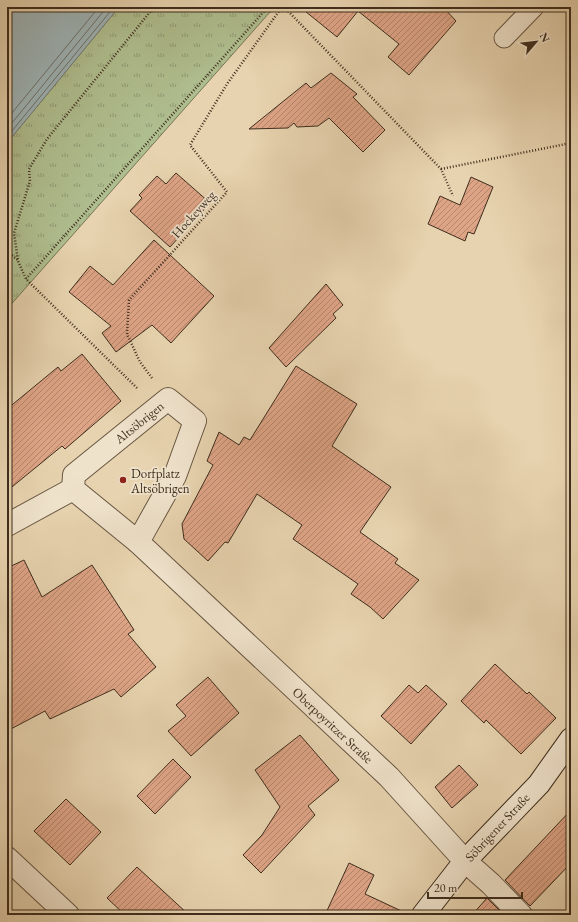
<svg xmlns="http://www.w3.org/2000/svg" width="578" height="922" viewBox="0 0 578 922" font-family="'EB Garamond',serif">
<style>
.grass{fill:url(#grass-tufts);stroke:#767656}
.water{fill:#9db4b7;stroke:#777e79}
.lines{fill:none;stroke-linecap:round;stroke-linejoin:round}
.shore{stroke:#6e706a;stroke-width:1}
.building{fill:url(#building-hatch);stroke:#3e2d1d}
.lane-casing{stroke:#685642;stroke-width:21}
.street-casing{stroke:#685642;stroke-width:24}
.secondary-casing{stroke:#3e2d1d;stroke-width:24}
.path{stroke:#3e2d1d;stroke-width:2.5;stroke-dasharray:1 2;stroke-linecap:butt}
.lane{stroke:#efe2cb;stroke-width:19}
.street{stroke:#efe2cb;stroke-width:22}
.secondary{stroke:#efe2cb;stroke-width:22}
.poi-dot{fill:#8f2418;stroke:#efe2cb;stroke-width:1.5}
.labels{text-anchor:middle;stroke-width:3.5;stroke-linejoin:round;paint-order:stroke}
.street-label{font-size:13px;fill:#3e2d1d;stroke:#efe2cb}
.poi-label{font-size:13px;fill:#3e2d1d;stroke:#efe2cb;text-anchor:start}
</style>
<defs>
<pattern id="grass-tufts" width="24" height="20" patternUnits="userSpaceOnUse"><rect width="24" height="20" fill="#afbe8f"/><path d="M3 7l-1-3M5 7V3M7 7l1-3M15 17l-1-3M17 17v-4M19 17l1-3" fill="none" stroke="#909b74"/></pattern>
<pattern id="building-hatch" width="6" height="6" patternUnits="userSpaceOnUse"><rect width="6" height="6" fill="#dea486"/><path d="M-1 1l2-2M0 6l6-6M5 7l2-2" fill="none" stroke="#b5866d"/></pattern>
</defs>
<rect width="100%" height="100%" fill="#e7d3af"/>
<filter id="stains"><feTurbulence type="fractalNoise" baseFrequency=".005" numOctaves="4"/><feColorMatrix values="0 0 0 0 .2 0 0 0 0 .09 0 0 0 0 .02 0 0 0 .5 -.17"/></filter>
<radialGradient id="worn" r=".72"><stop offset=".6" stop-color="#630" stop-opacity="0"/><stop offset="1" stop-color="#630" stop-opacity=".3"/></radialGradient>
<polygon class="grass" points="119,7 289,7 270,12 7,309 7,143"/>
<polygon class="water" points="7,7 119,7 7,143"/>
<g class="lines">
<g class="shore">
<polyline points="7,119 99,7"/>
<polyline points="7,129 107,7"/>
<polyline points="7,137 114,7"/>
</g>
</g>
<g class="building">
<polygon points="300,7 443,7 456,21 409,75 388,57 399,44 358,11 337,37"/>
<polygon points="331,73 357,94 353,97 385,130 363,152 329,118 318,126 297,127 294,123 288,128 249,129 306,83 311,88"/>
<polygon points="176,173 210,203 170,247 130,211 142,198 139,195 157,176 166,184"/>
<polygon points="471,177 493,187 474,234 468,232 465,241 428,224 440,196 460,205"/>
<polygon points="154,240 214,296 171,343 152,325 116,352 102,333 111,326 69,292 90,266 113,285"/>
<polygon points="326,284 343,305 333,314 336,318 286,367 269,348"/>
<polygon points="82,354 121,401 65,449 62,446 7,491 7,409 58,367 61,371"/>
<polygon points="296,366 357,404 332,446 391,487 360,532 398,559 395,563 419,580 383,619 370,607 351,594 358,584 293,539 302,525 257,494 228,543 225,542 208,561 184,539 182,524 213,465 207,461 219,432 239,445 244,437 250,440"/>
<polygon points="24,560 42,597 92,565 134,630 128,634 156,667 121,697 114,689 50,719 45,711 7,731 7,568"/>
<polygon points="495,664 527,694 529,692 556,718 521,754 486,720 484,723 461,701"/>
<polygon points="208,677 239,713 191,756 168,731 186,716 176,705"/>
<polygon points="409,685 418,693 426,685 447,704 411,744 381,716"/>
<polygon points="300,735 339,780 308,806 315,815 261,873 243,855 262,835 280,807 255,770"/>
<polygon points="173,759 191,777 155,814 137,796"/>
<polygon points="459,765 478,785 452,808 435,787"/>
<polygon points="66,799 101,832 70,865 34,831"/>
<polygon points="571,810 571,863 530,906 505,880"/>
<polygon points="349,863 374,875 365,894 410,915 325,915"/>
<polygon points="137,867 189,915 125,915 107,898"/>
<polygon points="487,898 504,915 472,915"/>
</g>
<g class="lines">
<defs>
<polyline id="lane" points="504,38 534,7"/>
<g id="street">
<polygon points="168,399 195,421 175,476 138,542 73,489 74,475"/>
<polyline points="7,525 73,489"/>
<polyline points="138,542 389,777 465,861 491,884 521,915"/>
<polyline points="7,858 68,915"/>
</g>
<polyline id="secondary" points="423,915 465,861 539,784 571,739"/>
</defs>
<use href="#lane" class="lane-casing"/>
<use href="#street" class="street-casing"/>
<use href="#secondary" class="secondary-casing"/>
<g class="path">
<polyline points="284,7 441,169 453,196"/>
<polyline points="441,169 571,143"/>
<polyline points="7,252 18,260"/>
<polyline points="26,279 267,8 275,7"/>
<polyline points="152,378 140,362 127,334 129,300 227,192 190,145 227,84 282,7"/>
<polyline points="137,388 26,279 18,261 14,233 30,181 29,169 47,139 154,7"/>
</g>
<use href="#lane" class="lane"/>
<use href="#street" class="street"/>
<use href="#secondary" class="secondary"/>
</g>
<circle class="poi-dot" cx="123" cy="480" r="4"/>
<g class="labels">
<g class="street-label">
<text transform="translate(193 214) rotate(-48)" y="5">Hockeyweg</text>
<text transform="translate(139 422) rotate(-39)" y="5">Altsöbrigen</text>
<text transform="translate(333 725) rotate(43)" y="5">Oberpoyritzer Straße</text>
<text transform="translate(497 827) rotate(-47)" y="5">Söbrigener Straße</text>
</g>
<g class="poi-label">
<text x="131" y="478">Dorfplatz<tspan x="131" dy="15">Altsöbrigen</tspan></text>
</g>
</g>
<rect width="578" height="922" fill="none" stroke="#e7d3af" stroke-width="24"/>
<rect x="8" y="8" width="562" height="906" fill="none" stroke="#3e2d1d" stroke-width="2"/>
<rect x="12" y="12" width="554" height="898" fill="none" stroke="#3e2d1d"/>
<g transform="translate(536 42) rotate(62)" stroke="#efe2cb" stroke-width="3" paint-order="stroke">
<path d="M0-3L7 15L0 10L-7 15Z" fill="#3e2d1d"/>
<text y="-6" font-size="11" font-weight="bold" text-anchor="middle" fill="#3e2d1d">N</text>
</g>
<path d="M428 892v6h94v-6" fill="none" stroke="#3e2d1d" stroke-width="2"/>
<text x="434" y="892" font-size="12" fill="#3e2d1d" stroke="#efe2cb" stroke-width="3" paint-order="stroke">20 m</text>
<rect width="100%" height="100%" filter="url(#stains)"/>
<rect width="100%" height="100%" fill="url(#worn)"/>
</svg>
